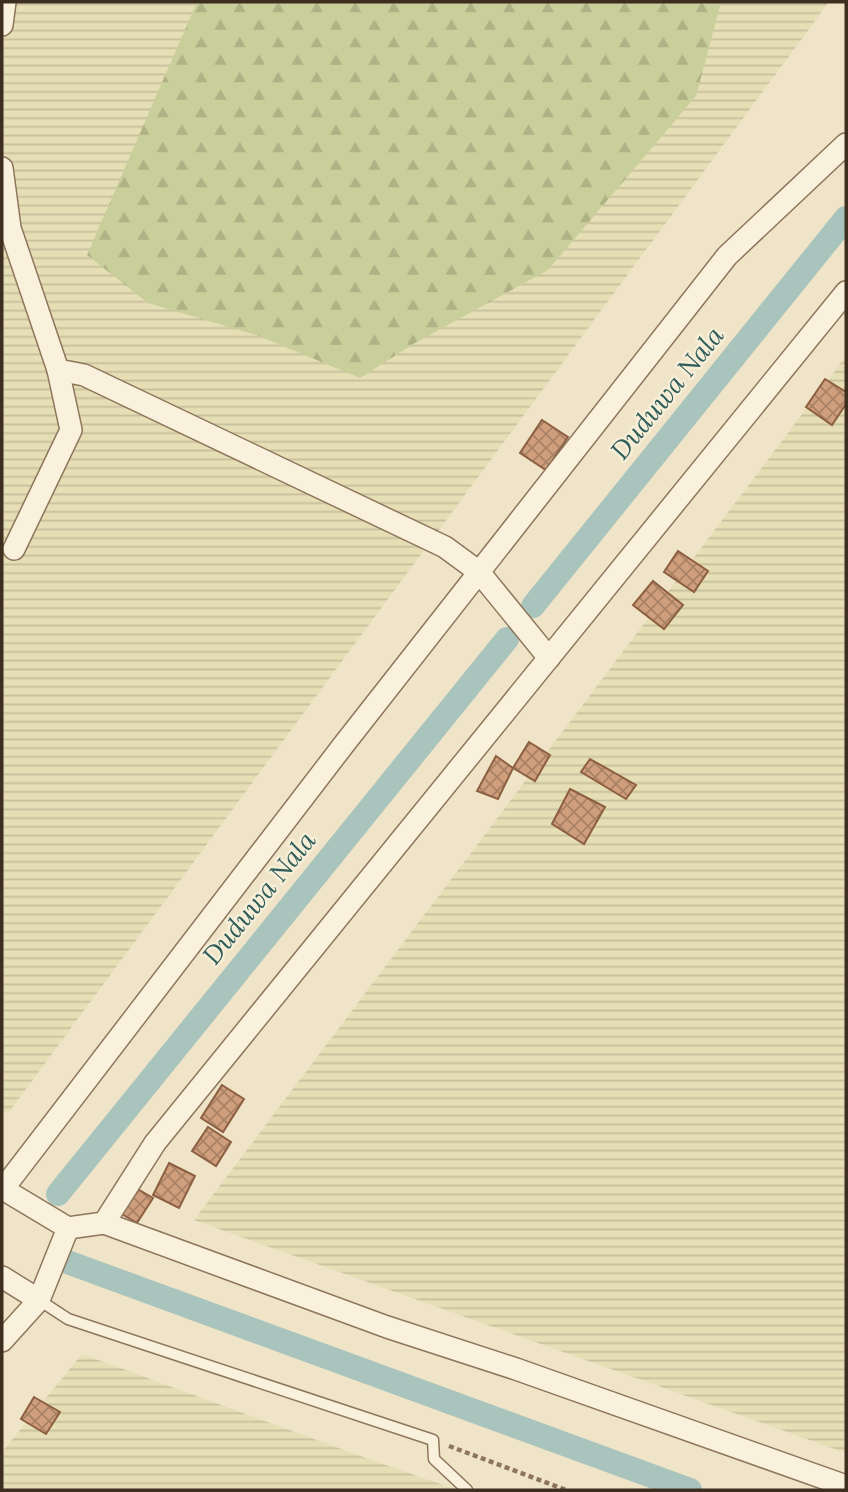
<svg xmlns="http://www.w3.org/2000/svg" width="848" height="1492" viewBox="0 0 848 1492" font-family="Lora,serif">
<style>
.farmland{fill:url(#farmland-rules)}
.forest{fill:url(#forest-firs)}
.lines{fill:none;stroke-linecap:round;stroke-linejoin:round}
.canal{stroke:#a9c4bc;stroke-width:24}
.building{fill:url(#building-cross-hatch);stroke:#8d5f41;stroke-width:2}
.service-casing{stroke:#8d765c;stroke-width:13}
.minor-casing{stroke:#8d765c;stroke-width:24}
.path{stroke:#8d765c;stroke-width:4.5;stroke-dasharray:5 3.5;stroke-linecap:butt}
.service{stroke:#faf1dc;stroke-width:10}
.minor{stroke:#faf1dc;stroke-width:21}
.labels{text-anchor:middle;stroke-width:5;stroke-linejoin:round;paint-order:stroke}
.water-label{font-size:26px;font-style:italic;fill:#2f5d5a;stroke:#f7eed8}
</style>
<defs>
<pattern id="farmland-rules" width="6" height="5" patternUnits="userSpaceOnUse" patternTransform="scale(1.75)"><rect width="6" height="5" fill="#e6deb5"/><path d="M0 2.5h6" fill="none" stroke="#c6bf9b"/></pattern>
<pattern id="forest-firs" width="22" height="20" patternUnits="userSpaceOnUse" patternTransform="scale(1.75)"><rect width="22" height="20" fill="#c9cf9b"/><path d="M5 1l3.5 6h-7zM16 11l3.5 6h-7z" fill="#aeb285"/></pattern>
<pattern id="building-cross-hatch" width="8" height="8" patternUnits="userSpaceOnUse" patternTransform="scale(1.75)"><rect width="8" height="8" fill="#cf9f7d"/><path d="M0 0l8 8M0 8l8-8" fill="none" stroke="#a98266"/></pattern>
</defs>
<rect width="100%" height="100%" fill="#f0e4c8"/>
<g class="farmland">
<polygon points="2,2 829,2 9,1112 2,1112"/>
<polygon points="846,356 846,1453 194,1220"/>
<polygon points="82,1354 374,1461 458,1490 2,1490 2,1452"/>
</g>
<polygon class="forest" points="197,2 721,2 696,96 548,270 415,343 360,378 259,336 148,303 87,255"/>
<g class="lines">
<g class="canal">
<polyline points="533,606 846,218"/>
<polyline points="58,1194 507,639"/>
<polyline points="70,1263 690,1490"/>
</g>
</g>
<g class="building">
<polygon points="825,379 846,392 846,404 832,425 806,407"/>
<polygon points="542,420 568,437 546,470 520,453"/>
<polygon points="678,551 708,571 694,592 664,572"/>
<polygon points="653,581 683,605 664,629 633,605"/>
<polygon points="529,742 550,755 535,781 513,768"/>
<polygon points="496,756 513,768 498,799 477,791"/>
<polygon points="590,759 636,785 626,799 581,772"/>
<polygon points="570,789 605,807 584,844 552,824"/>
<polygon points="222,1085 244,1099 223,1132 201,1118"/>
<polygon points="208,1127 231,1142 216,1166 192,1151"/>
<polygon points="169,1163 195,1176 179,1208 153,1195"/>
<polygon points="136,1188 153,1198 137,1223 120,1213"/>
<polygon points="34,1397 60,1412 46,1434 21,1419"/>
</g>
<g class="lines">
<defs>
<polyline id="service" points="39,1300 68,1319 433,1440 434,1459 467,1490"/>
<g id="minor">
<polyline points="2,25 5,2"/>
<polyline points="846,144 727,256 345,743 3,1189 68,1228 104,1223 155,1143 846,292"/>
<polyline points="2,168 10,228 58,370 84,375 445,547 479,572 549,658"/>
<polyline points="14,549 71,430 58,370"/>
<polyline points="104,1223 387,1327 516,1369 846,1486"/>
<polyline points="2,1277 39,1300"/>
<polyline points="2,1341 39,1300 68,1228"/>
</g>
</defs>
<use href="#service" class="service-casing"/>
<use href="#minor" class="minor-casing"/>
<polyline class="path" points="449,1446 566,1490"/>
<use href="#service" class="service"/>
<use href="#minor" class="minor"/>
</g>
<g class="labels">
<g class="water-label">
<text transform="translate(667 393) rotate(-51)" y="9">Duduwa Nala</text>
<text transform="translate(259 898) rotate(-51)" y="9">Duduwa Nala</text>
</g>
</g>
<rect width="848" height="1492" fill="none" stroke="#3d2e20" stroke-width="7"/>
</svg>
